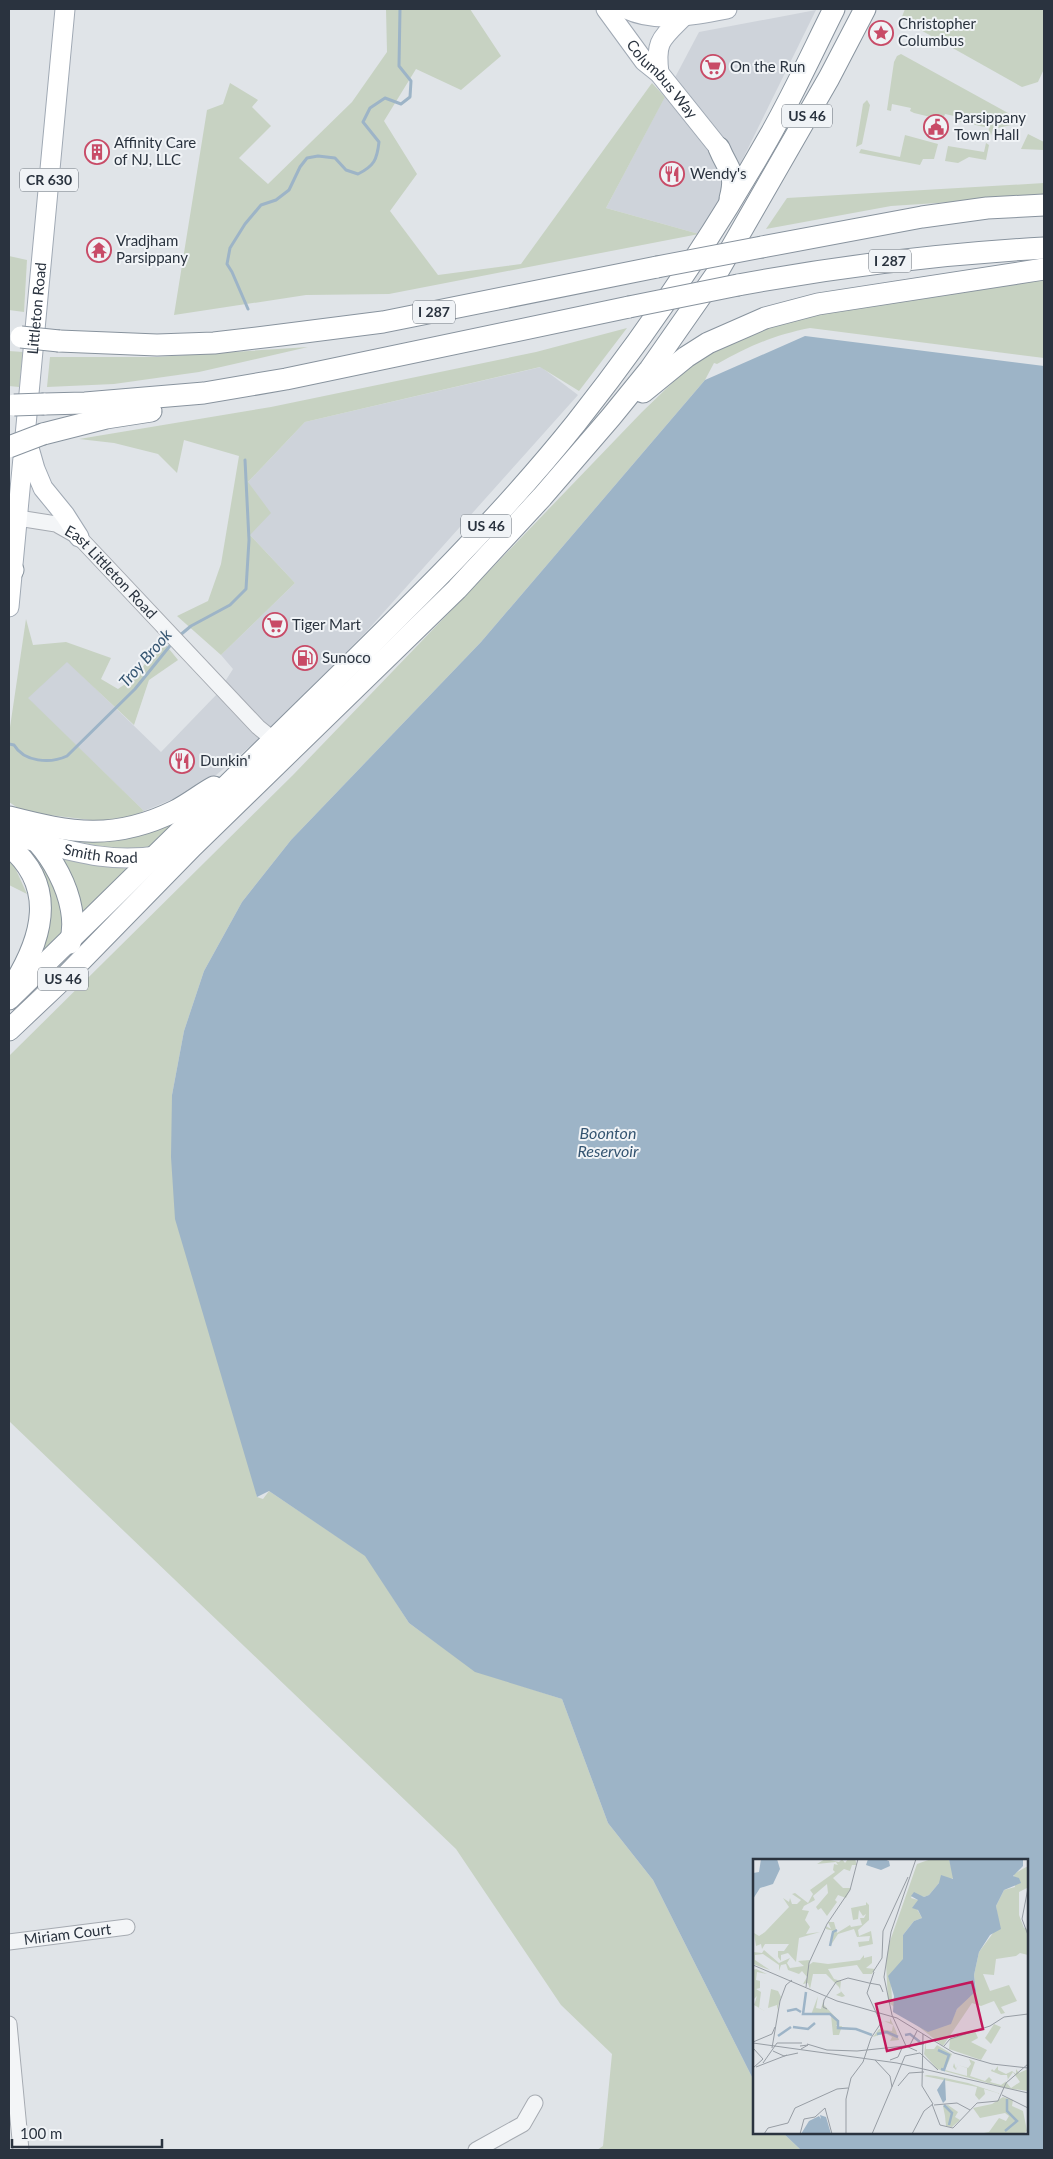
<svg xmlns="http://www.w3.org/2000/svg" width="1053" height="2159" viewBox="0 0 1053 2159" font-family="Lato,sans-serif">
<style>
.built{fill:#ced3da}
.green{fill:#c7d2c2}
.water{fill:#9db4c7}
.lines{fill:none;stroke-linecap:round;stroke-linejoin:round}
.stream{stroke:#9db4c7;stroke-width:3}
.minor-casing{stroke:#a6abb2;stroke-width:17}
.major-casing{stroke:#a0a9b4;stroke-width:21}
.highway-casing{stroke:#88939e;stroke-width:23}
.minor{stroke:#f3f5f7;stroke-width:15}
.major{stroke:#fff;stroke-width:19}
.highway{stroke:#fff;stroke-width:21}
.highway-bridge-casing{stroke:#88939e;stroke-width:23;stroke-linecap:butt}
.highway-bridge{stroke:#fff;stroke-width:21}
.labels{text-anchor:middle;stroke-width:4;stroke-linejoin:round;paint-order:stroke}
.shield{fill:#f0f3f6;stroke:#656d76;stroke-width:1}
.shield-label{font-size:14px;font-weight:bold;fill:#2a333f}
.poi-label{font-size:15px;fill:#2a333f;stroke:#f0f3f6;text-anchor:start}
.street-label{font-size:15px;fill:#2a333f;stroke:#f0f3f6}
.water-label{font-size:16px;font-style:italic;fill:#355571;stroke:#f0f3f6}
.inset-river{fill:none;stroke:#9db4c7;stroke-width:2.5}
.inset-road{fill:none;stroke:#979da4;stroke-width:1}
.view{fill:#c2185b;fill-opacity:0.15;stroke:#c2185b;stroke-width:2.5}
.inset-edge{fill:none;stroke:#2a333f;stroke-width:2.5}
</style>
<rect width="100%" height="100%" fill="#e0e4e8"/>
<g class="built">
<polygon points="816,10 722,201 699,234 606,208 699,32"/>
<polygon points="541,367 578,395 366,632 274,726 202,787 144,811 27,698 67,661 161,752 217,694 233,669 221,655 295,583 250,535 248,482 305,422"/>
</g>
<g class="green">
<polygon points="386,9 470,9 501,56 461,90 416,69 384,121 417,174 390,211 438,275 521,264 652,83 665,97 606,208 699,234 389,294 306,295 174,315 207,110 223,104 230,83 258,100 252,107 271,126 239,158 268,184 352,102 387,52"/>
<polygon points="905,9 1044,9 1044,69 1038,82 1022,87 901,19"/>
<polygon points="901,54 1019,119 1020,123 993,129 990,139 987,140 989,128 953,120 954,116 945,114 943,120 914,113 910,111 911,108 892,104 891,111 887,110 894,62 897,56"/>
<polygon points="867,100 870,105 862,144 856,147 863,104"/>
<polygon points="1028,134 1044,142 1044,150 1021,149"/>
<polygon points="905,135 938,144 934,159 923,159 920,165 859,153 861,149 900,157"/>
<polygon points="986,143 989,145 986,160 969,157 958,163 945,161 948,146 984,152"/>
<polygon points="1044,183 1044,196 891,206 766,229 787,198"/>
<polygon points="9,256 27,260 24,312 9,310"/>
<path d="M1044,276v82l-234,-30c-36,7 -61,18 -93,36l-3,-1 -9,17 -224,262 -190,198 -49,62 -38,69 -20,60 -12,64 85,402 6,2 6,-8 97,65 43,67 66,48 87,28 46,124 45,57 101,201v52h29l18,17h-204l6,-4 9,-92 -51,-49 -105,-156 -447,-428v-365l284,-281 349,-363 54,-52 84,-42z"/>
<polygon points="627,328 579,391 540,367 305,422 248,482 271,513 250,535 295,583 221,655 177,616 208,601 221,564 239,456 184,440 177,473 158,454 114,443 79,439 271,407 536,352"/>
<polygon points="308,347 199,372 114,384 47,387 50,357 157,357"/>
<polygon points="9,351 23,352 19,387 9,386"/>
<polygon points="26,619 33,645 66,642 111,658 101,679 118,689 137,676 161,639 178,660 149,680 134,725 67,662 28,698 144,811 133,816 99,821 24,812 9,802 9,734"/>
<polygon points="178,820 150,848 113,849 60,838"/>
<polygon points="27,850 36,853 60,893 63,933 44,952 41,951"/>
<polygon points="59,858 128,869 84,912 80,912"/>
<polygon points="9,859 12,861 27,894 9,885"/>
</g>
<polygon class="water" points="805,336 1044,366 1044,2150 801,2150 783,2133 1027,2133 1027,1860 754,1860 754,2081 653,1880 608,1823 562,1699 475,1672 409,1623 365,1556 269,1491 257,1497 175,1219 171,1157 172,1095 184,1031 204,971 242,902 291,840 481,642 705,380"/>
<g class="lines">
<g class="stream">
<path d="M248,309l-16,-37 -5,-8 3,-16 15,-24 16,-19 15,-5 13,-10 11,-23 7,-9 11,-2 17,2 11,12 12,4c16,-8 19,-14 21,-32l-16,-20 7,-14 15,-10 16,6 9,-7 1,-16 -12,-15 1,-57"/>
<polyline points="179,636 191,626 230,605 246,589 249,540 245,460"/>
<path d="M9,744l5,1c10,17 36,19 53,11l68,-67 38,-47"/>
</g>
<defs>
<g id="minor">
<path id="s1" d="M18,518l38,6 23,13 179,190 16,13"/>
<path id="s2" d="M9,1942l118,-15"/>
<polyline points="9,2024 21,2150"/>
<polyline points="476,2150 523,2124 535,2103"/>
</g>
<g id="major">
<path id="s3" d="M606,9l38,52 15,12 60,75"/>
<path d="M626,9c32,15 68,6 101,0"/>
<path d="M659,73c-4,-32 2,-34 24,-56"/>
<polyline points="29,448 35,469 43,488 65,515 79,537"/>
<path id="s4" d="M9,607l56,-598"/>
<path id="s5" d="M9,835c55,13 95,30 153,20"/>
</g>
<g id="highway">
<path d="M719,148c10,24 18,24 11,51"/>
<polyline points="762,247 922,217 987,208 1044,205"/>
<path d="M738,285c102,-19 203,-31 306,-37"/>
<polyline points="59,341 157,345 214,343 281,335 383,322 657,267"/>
<polyline points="643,392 686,357 708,343 765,318 818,304 1044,269"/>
<polyline points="44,404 85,403 204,393 286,379 629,307"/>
<polyline points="43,434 106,418 151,411"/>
<polyline points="9,576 13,570"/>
<path d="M9,817c62,16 105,24 166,-6 14,-7 26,-17 39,-24"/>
<path d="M11,820c36,20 72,82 59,123"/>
<path d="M9,846c48,40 34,91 5,138"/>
<path d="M9,999c101,-99 202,-197 303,-297 91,-89 184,-179 264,-279 71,-90 137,-187 193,-286 24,-42 44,-86 65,-128"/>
<polyline points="9,1030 64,978 193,846 457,589 542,497 611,417 650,369 717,273 829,78 865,9"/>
</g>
</defs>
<use href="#minor" class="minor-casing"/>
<use href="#major" class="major-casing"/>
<use href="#highway" class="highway-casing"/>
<use href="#minor" class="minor"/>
<use href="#major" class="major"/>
<use href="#highway" class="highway"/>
<defs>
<g id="highway-bridge">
<polyline points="657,267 762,247"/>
<polyline points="629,307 738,285"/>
<polyline points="21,337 59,341"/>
<polyline points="14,405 44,404"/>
<polyline points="9,447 43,434"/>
</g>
</defs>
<use href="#highway-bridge" class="highway-bridge-casing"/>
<use href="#highway-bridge" class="highway-bridge"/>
</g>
<defs>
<symbol id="sight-ring" viewBox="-11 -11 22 22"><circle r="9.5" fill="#f0f3f6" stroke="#c84b67" stroke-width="1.5"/><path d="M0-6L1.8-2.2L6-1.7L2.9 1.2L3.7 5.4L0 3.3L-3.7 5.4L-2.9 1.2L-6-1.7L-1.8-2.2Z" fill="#c84b67"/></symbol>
<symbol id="supermarket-ring" viewBox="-11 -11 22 22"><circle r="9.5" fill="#f0f3f6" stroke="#c84b67" stroke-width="1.5"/><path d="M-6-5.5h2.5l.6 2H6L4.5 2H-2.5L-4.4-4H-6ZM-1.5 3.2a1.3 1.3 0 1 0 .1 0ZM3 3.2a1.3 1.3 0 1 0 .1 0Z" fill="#c84b67"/></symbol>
<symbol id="civic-ring" viewBox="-11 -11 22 22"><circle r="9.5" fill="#f0f3f6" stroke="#c84b67" stroke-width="1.5"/><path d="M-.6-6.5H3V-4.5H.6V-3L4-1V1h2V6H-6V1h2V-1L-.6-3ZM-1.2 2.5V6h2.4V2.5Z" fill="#c84b67"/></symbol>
<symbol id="building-ring" viewBox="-11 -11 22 22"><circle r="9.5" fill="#f0f3f6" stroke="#c84b67" stroke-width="1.5"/><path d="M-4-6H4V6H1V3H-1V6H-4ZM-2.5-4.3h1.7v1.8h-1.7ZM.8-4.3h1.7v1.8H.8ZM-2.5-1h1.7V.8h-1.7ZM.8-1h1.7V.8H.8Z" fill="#c84b67"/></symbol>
<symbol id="restaurant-ring" viewBox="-11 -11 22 22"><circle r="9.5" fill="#f0f3f6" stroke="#c84b67" stroke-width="1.5"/><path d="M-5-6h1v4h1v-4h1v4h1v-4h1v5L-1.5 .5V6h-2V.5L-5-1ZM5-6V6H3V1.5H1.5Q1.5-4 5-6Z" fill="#c84b67"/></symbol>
<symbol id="temple-ring" viewBox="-11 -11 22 22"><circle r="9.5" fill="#f0f3f6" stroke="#c84b67" stroke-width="1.5"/><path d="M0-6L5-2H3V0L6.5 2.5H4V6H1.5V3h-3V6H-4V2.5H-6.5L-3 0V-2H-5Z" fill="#c84b67"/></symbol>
<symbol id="fuel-ring" viewBox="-11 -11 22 22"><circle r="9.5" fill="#f0f3f6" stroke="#c84b67" stroke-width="1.5"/><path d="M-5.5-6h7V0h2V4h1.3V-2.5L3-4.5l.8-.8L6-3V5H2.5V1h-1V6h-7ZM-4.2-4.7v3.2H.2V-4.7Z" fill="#c84b67"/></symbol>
</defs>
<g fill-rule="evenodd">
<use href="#sight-ring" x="867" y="19" width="28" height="28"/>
<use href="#supermarket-ring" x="699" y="53" width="28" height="28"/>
<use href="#civic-ring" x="922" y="113" width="28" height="28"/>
<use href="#building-ring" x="83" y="138" width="28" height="28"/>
<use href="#restaurant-ring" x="658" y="160" width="28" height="28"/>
<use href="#temple-ring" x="85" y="236" width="28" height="28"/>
<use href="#supermarket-ring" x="261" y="611" width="28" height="28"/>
<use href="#fuel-ring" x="291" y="644" width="28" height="28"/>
<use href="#restaurant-ring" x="168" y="747" width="28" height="28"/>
</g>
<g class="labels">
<g class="shield">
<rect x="782" y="104.5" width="50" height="23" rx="4"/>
<rect x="20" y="168.5" width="58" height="23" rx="4"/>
<rect x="869" y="249.5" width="42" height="23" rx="4"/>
<rect x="413" y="300.5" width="42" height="23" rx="4"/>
<rect x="461" y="514.5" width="50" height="23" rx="4"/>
<rect x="38" y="967.5" width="50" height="23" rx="4"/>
</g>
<g class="shield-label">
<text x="807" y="121">US 46</text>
<text x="49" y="185">CR 630</text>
<text x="890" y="266">I 287</text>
<text x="434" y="317">I 287</text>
<text x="486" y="531">US 46</text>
<text x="63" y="984">US 46</text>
</g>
<g class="poi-label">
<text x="898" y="29">Christopher<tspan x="898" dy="17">Columbus</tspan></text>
<text x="730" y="72">On the Run</text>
<text x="954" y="123">Parsippany<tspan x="954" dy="17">Town Hall</tspan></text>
<text x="114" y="148">Affinity Care<tspan x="114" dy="17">of NJ, LLC</tspan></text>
<text x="690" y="179">Wendy's</text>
<text x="116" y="246">Vradjham<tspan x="116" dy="17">Parsippany</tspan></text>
<text x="292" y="630">Tiger Mart</text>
<text x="322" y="663">Sunoco</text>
<text x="200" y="766">Dunkin'</text>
</g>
<g class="street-label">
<text dy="5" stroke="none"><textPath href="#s3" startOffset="90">Columbus Way</textPath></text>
<text dy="5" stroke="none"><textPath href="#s4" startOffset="300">Littleton Road</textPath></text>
<text dy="5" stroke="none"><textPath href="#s1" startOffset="112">East Littleton Road</textPath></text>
<text dy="5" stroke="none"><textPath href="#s5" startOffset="94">Smith Road</textPath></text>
<text dy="5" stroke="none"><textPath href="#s2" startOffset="59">Miriam Court</textPath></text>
</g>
<g class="water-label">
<text transform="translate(145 658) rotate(-49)" y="6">Troy Brook</text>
<text x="608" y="1139">Boonton<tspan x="608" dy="18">Reservoir</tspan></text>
</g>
</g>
<g transform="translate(753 1859)">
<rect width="275" height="275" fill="#e0e4e8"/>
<path d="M72,0l14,3 3,-3 3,4 3,-4h7l2,6h-5l-2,6 -6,-2 -11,9 10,10h8l-5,10 -8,-3 -3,5 2,2 -10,14 -6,-8 -3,2 -2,-3 12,-14 -1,-9 -14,12 2,4 -11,6 -2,4 7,1 -4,9 5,7 -4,7 14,-2 -21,6 -3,24 -8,-9 -7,2v6l-3,-4v-6h6l5,-7h-24l-3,5 -1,-5 -5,2 -2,-13 5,3 6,-4 24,-25 -6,-9 6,4 1,-4 2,6h5l4,-4 -9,-6 3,-1 13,10 5,-9 -3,-4 25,-18 -2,-2 1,-6 4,1 -2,-3 -19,2zM178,0h18l5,19 -15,5 -10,12 -5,2 -11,-3 -2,4 7,2 -1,9 5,9 -8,3 -11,14 1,24 -13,24 1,17 58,24 7,-15 19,-21 -2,-13 5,-23 20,-27 -3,-19 8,-16 11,-3 -1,-13 14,-8 -1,22 -8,4v23l5,13 4,1v26l-8,-2 -4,3 -20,3 -2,16 -11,-1 7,17 19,-6 8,16 -16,6 4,6 -4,1 -7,-13 -13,5 -9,-3 -29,43 -55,-44 -2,-39 3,-19 28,-80zM113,43l3,3v15l-11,10 1,6 12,-5 2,13 -14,3 -1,-5 11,-1 1,-5 -13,1 -3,-8 -16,5 -7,11 3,-14 -8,-2v-3l5,3 -3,-7h6l3,11 13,-8 1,2 11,-2 -2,-7h4l2,-4 -3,2 -4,-6 -1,9 -5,1 -2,-12 15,-3zM11,91l15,13 11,-5 -3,5 3,5 14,-2 -6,-5 12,-1 -1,5 4,-3 15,2 32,-4 4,-5v3l8,-2v7l-6,5 9,1 -3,5h-9l-6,-9 -29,4 6,10 7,2 -1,9 5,6 -3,1 -6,-2 5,-3 -2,-5 -13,-13h-13l-3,15 -2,-6 -5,1 4,-7 -5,-6 -3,3 -11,-4 -2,-6 -5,1 -2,6v-6l-16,-11 -8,1v5l15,10 -17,-6v-12l9,1zM3,110l11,5 -10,-2 -1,8 4,1v7l-4,1 5,3 -2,16 6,3 -11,-6 3,-9 -4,4v-30zM18,130l7,2 3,6 -4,13v-5l-9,3zM65,137l-2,12 5,1 3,-11 -1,6 16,17 -3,5h6l-3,9h-6l-2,-20h-20zM137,159l6,13 3,9 -9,1 2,-4 -7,-4 -12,4 6,-8 13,2 1,-6 -9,-4 6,1zM241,165l7,3 -10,17 -6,-6zM222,172l3,7 -7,4 16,8 -6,10 -32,-11 1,-10zM173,182v8h8l3,-4 15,9 -7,16 22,6v-8l-9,-3 -2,5 -3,-3 1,-4 2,6 2,-4 10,3 3,-4 -2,-5 6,3 -5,14 15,5 4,-4 3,3 -2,2 11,3 7,-5 -1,-5h-6l-10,-4 1,-2 2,2 4,-5v4l8,4 6,-3 4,3v-5l3,4 9,-4v22l-22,-3 -69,-19 -13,-15zM260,213l7,10 -9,6 -5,-6zM174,216l9,1 32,7 33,11 -17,-5 1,5 -6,6 -4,-5 2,-8 -53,-11zM250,238l10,3 -1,6 11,5 4,20 -4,3h-44l10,-2 10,-14 7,3 3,-5 -4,-3 -25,5 -7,-10 19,-4zM195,246l10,7 -3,5 5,3 -8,7 -6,-1 -1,-10 -2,-10z" fill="#c7d2c2" fill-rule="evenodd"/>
<path d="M8,0h16l3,10 -7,15 -13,4 -7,11v-26l6,-1zM115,0h16l5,2 1,5 -9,4 -15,-5zM196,0h74v7l-10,10 6,2 2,5 -17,7 -8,16 5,23 -11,6 -11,17 -5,23 2,16 -19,18 -6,15 -23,8 -35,-20 1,-16 -6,-20 15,-17v-24l11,-14 8,-3 -4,-8 -6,-2 6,-8 -7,-4 3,-4 10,5 5,-2 10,-12 2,-8 12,4zM192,219l1,22 -3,3 -6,-13zM67,256l6,2 5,17h-30l8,-13 10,-5 2,3z" fill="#9db4c7"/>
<path class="inset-river" d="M77,87l3,-14 4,-2M53,133l-3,22h27l8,7v7l18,1 16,6M34,152l9,-2 5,3M40,168l15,2 7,-6M124,175l10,-2 11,5M152,176l5,-1 10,8M25,177l13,-9M185,191l11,5 -5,15 -3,-1M191,246l8,8 -3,12M252,272l12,-10 -10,-10v-12"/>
<path class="inset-road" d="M163,0l-25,73 -7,45 8,38 14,31 11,5M275,29l-6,31 6,16M0,106l84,36 60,17 57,35 38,11 36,4M120,113l9,-14 1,-27 25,-54M116,124l11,2 3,7M53,128l3,-24 18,-39 23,-34 8,-31M74,150l-4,-2 1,-7 12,-18 12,-4 21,5M0,183l19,-8 3,-7M0,184l144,20 131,30M54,185l20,6 30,1 67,-7M157,186l7,-14M47,187l8,-1 -7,4M191,187l6,-7 40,-13 14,-9 24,-3M0,189l10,11 -10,9M19,189l8,-47 6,-16 6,-5M20,192l11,5 14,-3M122,201l15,16 2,11M137,201l8,-3 4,-9M10,204l14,-20h25M3,208l31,-12M145,227l11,-13 15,-1M249,236l26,13M179,245l8,21 13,3 24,-25 21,-2 8,-18 22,-19M181,246l23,-2 13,7M11,275l4,-6 20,-5 7,-15 42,-19 11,-1M47,275l4,-15 11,-2 10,-9 7,26M93,275v-35l5,-21 12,-16 8,-24 10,-15 -14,-30 7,-21M119,275l33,-78 15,-3 18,17M159,275l12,-23 9,-7 -11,-18 1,-52"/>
<path class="view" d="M219,123l11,47 -96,22 -11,-47z"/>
<rect width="275" height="275" class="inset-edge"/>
</g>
<rect width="1053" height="2159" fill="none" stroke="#2a333f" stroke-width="20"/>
<path d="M12 2139v8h150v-8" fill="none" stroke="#2a333f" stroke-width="2.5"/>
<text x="20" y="2139" font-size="15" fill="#2a333f" stroke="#f0f3f6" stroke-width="4" paint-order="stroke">100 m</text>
</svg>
